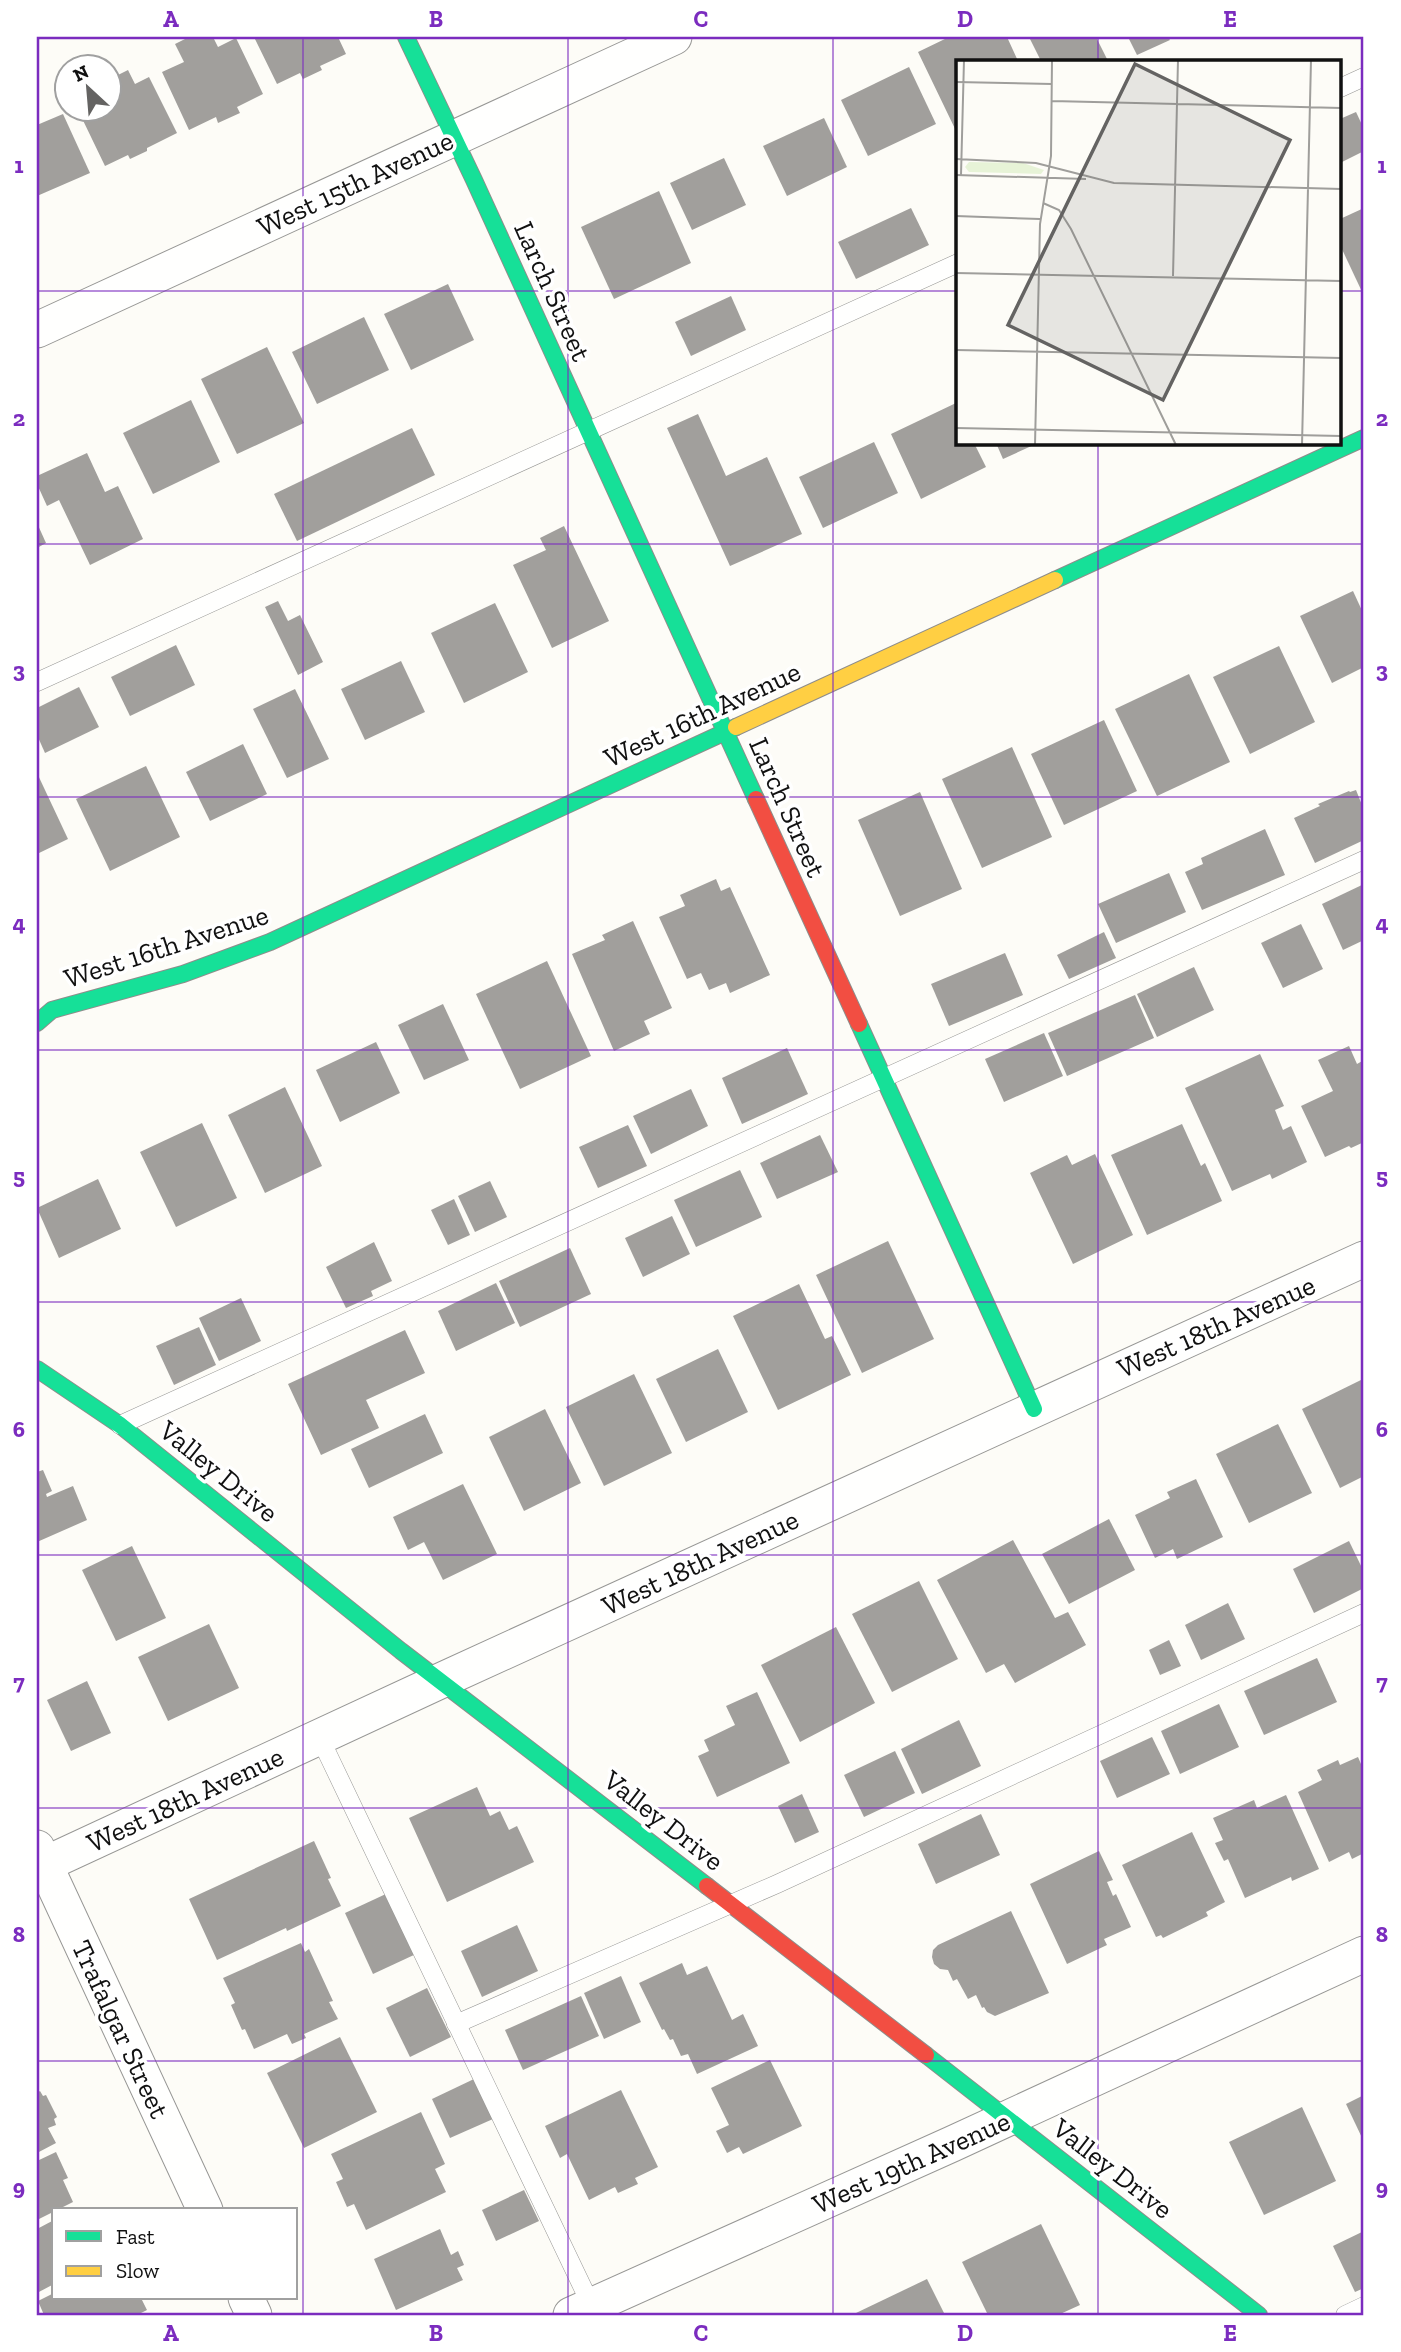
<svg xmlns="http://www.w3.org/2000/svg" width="1401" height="2352" viewBox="0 0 1401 2352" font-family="'Zilla Slab',serif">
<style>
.building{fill:#a19f9c}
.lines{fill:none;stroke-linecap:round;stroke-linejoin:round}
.lane-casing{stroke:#979795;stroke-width:19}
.street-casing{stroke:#979795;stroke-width:37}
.fast-casing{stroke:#8e8d8b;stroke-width:18}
.slow-casing{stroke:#8e8d8b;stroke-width:18}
.jam-casing{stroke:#8e8d8b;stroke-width:18}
.lane{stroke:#fffffe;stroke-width:18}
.street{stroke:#fffffe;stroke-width:35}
.fast{stroke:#16e098;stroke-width:16}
.slow{stroke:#ffcf43;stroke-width:16}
.jam{stroke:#f24e42;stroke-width:16}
.grid{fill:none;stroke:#7b2cbf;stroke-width:2;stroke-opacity:0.55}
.labels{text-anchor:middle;stroke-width:7;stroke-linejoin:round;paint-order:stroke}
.street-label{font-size:28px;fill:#111;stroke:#fff}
.inset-road{fill:none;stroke:#9f9e9b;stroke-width:2}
.view{fill:#646362;fill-opacity:0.15;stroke:#646362;stroke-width:3.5}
.inset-edge{fill:none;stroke:#111;stroke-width:3.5}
.neatline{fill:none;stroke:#7b2cbf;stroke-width:2.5}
.grid-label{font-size:23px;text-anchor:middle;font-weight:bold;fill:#7b2cbf}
</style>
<rect width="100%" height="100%" fill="#fdfcf7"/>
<g class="building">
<polygon points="189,37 213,37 218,47 236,38 263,94 237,107 240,113 218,123 216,117 189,130 162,72 184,62 175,44"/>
<polygon points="254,37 338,37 346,54 320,66 322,70 303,79 300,73 277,84"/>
<polygon points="949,37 1007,37 1018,61 958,61 958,135 918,52"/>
<polygon points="1029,37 1096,37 1108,61 1041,61"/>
<polygon points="1128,37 1168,37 1170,40 1137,55"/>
<polygon points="909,67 936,124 868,156 841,100"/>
<polygon points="128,70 135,84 149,77 177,133 147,148 147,151 130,159 128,155 105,166 78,110 108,108 108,80"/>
<polygon points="1356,112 1364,129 1364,151 1340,163 1340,119"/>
<polygon points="63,114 90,173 37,196 37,125"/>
<polygon points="824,118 847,167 787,196 763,146"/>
<polygon points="724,158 746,205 692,230 670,183"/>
<polygon points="659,191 691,263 614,299 581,227"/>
<polygon points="911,208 929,245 856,279 838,242"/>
<polygon points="1364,208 1364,296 1340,245 1340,219"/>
<polygon points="448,284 474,340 411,370 384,314"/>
<polygon points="731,296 746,330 691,356 675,322"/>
<polygon points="364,317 389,370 317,404 292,352"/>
<polygon points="267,347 304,423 237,454 201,379"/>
<polygon points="191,400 220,462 153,494 123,433"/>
<polygon points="956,403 958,409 958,443 974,443 986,467 921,499 891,434"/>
<polygon points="698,414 726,476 767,457 802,534 730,566 667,428"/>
<polygon points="412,428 435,475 297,541 274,494"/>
<polygon points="874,442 898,493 823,528 799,477"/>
<polygon points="996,443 1038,443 1003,459"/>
<polygon points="87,453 105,492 118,486 143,539 90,565 59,500 47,506 37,484 37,476"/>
<polygon points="37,523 46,543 37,548"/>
<polygon points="564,526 609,621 552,648 513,565 546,550 540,538"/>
<polygon points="1353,591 1364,615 1364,667 1332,683 1300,616"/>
<polygon points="278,601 288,621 300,615 323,662 298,675 265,607"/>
<polygon points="495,603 528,672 464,703 431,633"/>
<polygon points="176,645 195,685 130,716 111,677"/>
<polygon points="1279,646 1315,722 1250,754 1213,677"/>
<polygon points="401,661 425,712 365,740 341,689"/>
<polygon points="1189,674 1230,762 1157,796 1115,709"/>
<polygon points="79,687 99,727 45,753 37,735 37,708"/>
<polygon points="295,689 329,759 287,778 253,709"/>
<polygon points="1104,720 1137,791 1064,825 1031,754"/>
<polygon points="243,744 267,794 210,821 186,772"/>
<polygon points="1012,747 1052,837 982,868 942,779"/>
<polygon points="146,766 180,837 110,871 76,799"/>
<polygon points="37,773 68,839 37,854"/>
<polygon points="1356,790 1364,810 1364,840 1315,863 1294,818 1320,806 1318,804 1349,791 1350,792"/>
<polygon points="920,792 962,889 900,916 858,820"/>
<polygon points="1265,829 1285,875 1202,910 1185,872 1203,864 1201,858"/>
<polygon points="1169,873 1186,912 1116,943 1098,904"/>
<polygon points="716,879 721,891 730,887 770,975 730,993 726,983 709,990 701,973 687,979 659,917 685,906 680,895"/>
<polygon points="1364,884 1364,940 1343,950 1322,904"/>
<polygon points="633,921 672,1008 644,1021 650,1034 614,1051 572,954 605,940 602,935"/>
<polygon points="1301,924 1323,969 1283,988 1261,943"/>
<polygon points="1104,932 1116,958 1069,979 1057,955"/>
<polygon points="1005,953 1023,995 949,1026 931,984"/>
<polygon points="547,961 591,1056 520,1089 476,994"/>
<polygon points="1194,967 1214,1010 1157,1037 1137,994"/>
<polygon points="1135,995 1154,1038 1067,1076 1048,1033"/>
<polygon points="443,1004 469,1060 424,1080 398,1025"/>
<polygon points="1044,1033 1063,1076 1004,1102 985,1059"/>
<polygon points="376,1042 400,1093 340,1122 316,1070"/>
<polygon points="1349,1046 1357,1064 1364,1060 1364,1142 1351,1148 1349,1146 1325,1157 1301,1106 1333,1091 1318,1060"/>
<polygon points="787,1048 808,1094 742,1124 722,1078"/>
<polygon points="1260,1054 1284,1106 1275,1110 1283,1130 1291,1126 1307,1162 1272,1179 1270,1174 1232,1191 1185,1088"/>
<polygon points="285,1087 322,1166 265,1193 228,1115"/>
<polygon points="691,1089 708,1126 651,1154 633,1116"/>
<polygon points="202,1123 237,1198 176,1227 140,1152"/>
<polygon points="1182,1124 1201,1166 1205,1163 1222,1201 1147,1235 1111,1155"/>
<polygon points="628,1125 647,1166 598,1188 579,1147"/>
<polygon points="820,1135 838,1172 777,1199 760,1163"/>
<polygon points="1095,1154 1133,1235 1073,1264 1030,1173 1067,1155 1072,1165"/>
<polygon points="740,1170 762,1217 696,1247 674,1200"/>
<polygon points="98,1179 121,1229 59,1258 37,1208"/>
<polygon points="490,1181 507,1217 475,1232 458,1196"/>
<polygon points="454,1199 470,1235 448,1245 431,1210"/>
<polygon points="672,1216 690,1254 643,1277 625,1238"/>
<polygon points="888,1241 934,1339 862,1373 816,1275"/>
<polygon points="374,1242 392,1281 371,1291 373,1296 346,1308 326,1267"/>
<polygon points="570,1248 591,1294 520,1327 499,1281"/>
<polygon points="496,1283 515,1323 456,1351 438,1311"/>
<polygon points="799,1284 825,1339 832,1336 851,1375 778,1410 733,1316"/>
<polygon points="241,1298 261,1341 219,1361 199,1318"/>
<polygon points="199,1327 216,1365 174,1385 156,1346"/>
<polygon points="405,1330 425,1373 366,1400 379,1428 321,1455 288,1384"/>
<polygon points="718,1349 748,1412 686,1442 656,1379"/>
<polygon points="634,1374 672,1453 604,1486 566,1407"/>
<polygon points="1363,1379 1364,1476 1340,1488 1302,1409"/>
<polygon points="545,1409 581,1483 524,1511 489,1437"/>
<polygon points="425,1414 443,1453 369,1488 351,1449"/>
<polygon points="1278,1424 1312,1493 1249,1523 1216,1454"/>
<polygon points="43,1470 52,1491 46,1494 47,1497 73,1486 87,1520 37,1542 37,1472"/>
<polygon points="1196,1479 1223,1537 1177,1559 1173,1549 1155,1558 1135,1515 1170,1498 1167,1492"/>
<polygon points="463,1484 497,1554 443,1580 424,1542 408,1550 393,1517"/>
<polygon points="1109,1519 1135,1570 1069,1604 1042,1554"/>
<polygon points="1013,1540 1055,1618 1068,1612 1086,1645 1015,1683 1004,1664 986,1673 937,1580"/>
<polygon points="1349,1541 1364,1572 1364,1588 1314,1613 1293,1569"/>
<polygon points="132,1546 166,1618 116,1641 82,1570"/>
<polygon points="919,1581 958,1659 892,1692 852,1614"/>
<polygon points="1228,1603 1245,1639 1201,1660 1185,1625"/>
<polygon points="209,1624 239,1688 168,1721 138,1657"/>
<polygon points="836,1627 875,1703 800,1742 761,1665"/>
<polygon points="1169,1640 1181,1666 1160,1675 1149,1650"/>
<polygon points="1317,1658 1337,1702 1264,1735 1244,1691"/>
<polygon points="87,1681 111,1733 71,1751 47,1700"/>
<polygon points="757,1692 790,1763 717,1797 698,1756 709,1751 704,1740 735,1725 726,1706"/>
<polygon points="1219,1704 1239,1747 1180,1774 1161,1731"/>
<polygon points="959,1720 981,1766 922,1794 901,1749"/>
<polygon points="1152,1737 1170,1774 1117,1798 1100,1761"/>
<polygon points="895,1751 915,1793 864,1817 844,1775"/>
<polygon points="1358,1757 1364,1771 1364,1853 1352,1859 1349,1852 1329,1862 1298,1792 1322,1780 1317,1770 1338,1760 1340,1765"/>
<polygon points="477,1787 490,1816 500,1811 509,1830 517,1826 534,1862 447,1902 409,1818"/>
<polygon points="802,1794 819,1832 795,1843 778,1806"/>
<polygon points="1286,1795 1319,1869 1292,1881 1291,1877 1245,1898 1228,1859 1224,1861 1215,1843 1223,1840 1213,1818 1254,1800 1257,1808"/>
<polygon points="981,1814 1000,1855 936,1884 918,1844"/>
<polygon points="1192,1832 1225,1902 1206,1912 1208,1916 1163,1938 1161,1935 1156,1937 1122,1865"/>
<polygon points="314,1841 331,1878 328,1879 341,1906 287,1931 286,1928 217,1960 189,1899"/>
<polygon points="1099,1851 1113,1880 1107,1882 1113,1896 1116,1894 1131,1927 1104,1939 1107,1945 1067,1964 1030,1884"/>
<polygon points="388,1893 416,1954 373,1974 345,1913"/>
<polygon points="1011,1911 1049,1993 995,2016 987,2012 984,2007 982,2008 976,1995 968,1999 957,1979 953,1981 948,1970 940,1969 934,1964 932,1957 933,1950 938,1945"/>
<polygon points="517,1925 538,1971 482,1997 461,1951"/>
<polygon points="301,1943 305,1952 309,1949 333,2001 329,2002 338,2019 304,2034 306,2038 292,2044 287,2034 254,2049 245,2029 242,2030 231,2005 235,2003 223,1978"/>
<polygon points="682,1963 687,1975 707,1966 732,2020 743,2014 758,2046 697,2074 688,2054 681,2056 673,2039 670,2040 664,2029 662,2030 639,1983"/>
<polygon points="621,1976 641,2022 604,2039 584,1993"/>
<polygon points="427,1988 451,2037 410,2057 386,2008"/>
<polygon points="581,1996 599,2036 523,2070 505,2030"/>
<polygon points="340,2037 377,2112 304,2148 267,2073"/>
<polygon points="770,2060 802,2126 743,2154 739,2147 727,2153 716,2131 729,2125 711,2088"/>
<polygon points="474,2079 493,2119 450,2138 432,2099"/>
<polygon points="621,2090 658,2167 635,2178 638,2184 618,2193 615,2187 589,2200 567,2154 560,2158 545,2126"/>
<polygon points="40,2091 43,2096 46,2095 57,2117 54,2119 56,2125 48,2128 56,2143 37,2153 37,2093"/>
<polygon points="1364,2095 1364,2142 1346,2104"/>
<polygon points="1302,2107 1336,2181 1264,2215 1229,2142"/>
<polygon points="421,2112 445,2164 435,2169 446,2192 366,2230 354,2204 347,2207 336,2182 343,2179 331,2154"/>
<polygon points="56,2152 68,2178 63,2180 73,2202 37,2220 37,2161"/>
<polygon points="524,2190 539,2221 496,2241 482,2210"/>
<polygon points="54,2220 54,2284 37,2293 37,2229"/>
<polygon points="1041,2224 1080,2305 1058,2315 988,2315 962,2262"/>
<polygon points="440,2229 451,2255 458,2251 464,2265 457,2268 463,2280 396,2310 374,2259"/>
<polygon points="1364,2231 1364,2288 1355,2292 1333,2246"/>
<polygon points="927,2279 945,2315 857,2315 856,2313"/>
<polygon points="54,2293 54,2298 141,2298 147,2310 137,2315 44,2315 38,2301"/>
</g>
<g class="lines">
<defs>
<g id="lane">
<polyline points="1340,88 1364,77"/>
<polyline points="37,682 958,263"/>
<polyline points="120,1425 1364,860"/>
<polyline points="319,1736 593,2309"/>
<polyline points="456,2024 777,1884 1364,1613"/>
<polyline points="1345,2315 1364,2306"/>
</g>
<g id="street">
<polyline points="37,330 674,37"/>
<polyline points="37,1848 205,2210"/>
<polyline points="37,1868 440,1681 1364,1259"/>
<polyline points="246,2298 254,2315"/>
<polyline points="571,2315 952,2144 1364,1954"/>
</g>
<g id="fast">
<polyline points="406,37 474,180 756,799"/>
<polyline points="1055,580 1364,438"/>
<polyline points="37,1023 52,1010 183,974 270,942 736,727"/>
<polyline points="859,1024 1034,1409"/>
<polyline points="37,1369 120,1425 401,1651 707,1886"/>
<polyline points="926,2055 1259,2315"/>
</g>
<polyline id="slow" points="736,727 1055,580"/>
<g id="jam">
<polyline points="756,799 859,1024"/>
<polyline points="707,1886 926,2055"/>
</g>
</defs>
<use href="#lane" class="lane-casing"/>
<use href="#street" class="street-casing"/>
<use href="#fast" class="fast-casing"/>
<use href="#slow" class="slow-casing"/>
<use href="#jam" class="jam-casing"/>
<use href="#lane" class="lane"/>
<use href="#street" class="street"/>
<use href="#fast" class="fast"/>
<use href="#slow" class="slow"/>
<use href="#jam" class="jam"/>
</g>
<path class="grid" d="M303,37v2278M568,37v2278M833,37v2278M1098,37v24M37,291h921M1340,291h24M1098,443v1872M37,544h1327M37,797h1327M37,1050h1327M37,1302h1327M37,1555h1327M37,1808h1327M37,2061h1327"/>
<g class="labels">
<g class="street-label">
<text transform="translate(355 183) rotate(-25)" y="10">West 15th Avenue</text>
<text transform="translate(553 291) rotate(66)" y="10">Larch Street</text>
<text transform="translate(702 714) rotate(-25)" y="10">West 16th Avenue</text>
<text transform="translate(788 807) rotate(66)" y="10">Larch Street</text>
<text transform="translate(166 946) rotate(-18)" y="10">West 16th Avenue</text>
<text transform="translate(1216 1326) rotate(-24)" y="10">West 18th Avenue</text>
<text transform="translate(219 1471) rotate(39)" y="10">Valley Drive</text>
<text transform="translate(700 1562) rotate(-25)" y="10">West 18th Avenue</text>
<text transform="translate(185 1799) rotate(-25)" y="10">West 18th Avenue</text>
<text transform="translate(664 1820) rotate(38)" y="10">Valley Drive</text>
<text transform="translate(121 2029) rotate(65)" y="10">Trafalgar Street</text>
<text transform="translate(911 2162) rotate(-24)" y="10">West 19th Avenue</text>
<text transform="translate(1113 2168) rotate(38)" y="10">Valley Drive</text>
</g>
</g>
<g transform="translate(956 60)">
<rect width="385" height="385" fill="#fdfcf7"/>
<path d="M13,102l54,1 21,7 -3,4 -72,-2 -4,-5z" fill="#e7f3d7"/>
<path class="inset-road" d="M0,22l96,2M96,41l289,7M0,99l80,4 78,20 227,6M0,115l130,4M5,115l3,-115M87,143l16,7 12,19 105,216M0,156l84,3M0,213l385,8M217,216l5,-216M0,290l385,8M0,368l385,8M79,385l5,-221 11,-68 1,-96M346,385l9,-385"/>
<path class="view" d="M179,4l155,76 -127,260 -155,-75z"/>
<rect width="385" height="385" class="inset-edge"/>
</g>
<rect width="1401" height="2352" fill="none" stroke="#ffffff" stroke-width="77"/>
<rect x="52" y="2208" width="245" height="91" fill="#ffffff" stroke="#a0a0a0" stroke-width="2"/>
<rect x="66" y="2231" width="35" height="10" fill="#16e098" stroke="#a0a0a0" stroke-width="2"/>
<text x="116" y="2244" font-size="21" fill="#111111">Fast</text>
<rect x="66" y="2266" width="35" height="10" fill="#ffcf43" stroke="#a0a0a0" stroke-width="2"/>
<text x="116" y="2278" font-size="21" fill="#111111">Slow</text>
<g transform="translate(88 88) rotate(334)"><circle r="33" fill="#ffffff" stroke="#a0a0a0" stroke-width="2"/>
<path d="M0-5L12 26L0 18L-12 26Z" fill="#646362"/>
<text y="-10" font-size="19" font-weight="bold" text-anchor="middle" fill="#111111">N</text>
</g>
<rect x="38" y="38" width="1324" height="2276" class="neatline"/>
<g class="grid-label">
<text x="171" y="27">A</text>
<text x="436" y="27">B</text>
<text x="701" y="27">C</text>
<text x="965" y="27">D</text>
<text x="1230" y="27">E</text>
<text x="19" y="173">1</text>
<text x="1382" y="173">1</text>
<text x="19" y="426">2</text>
<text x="1382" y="426">2</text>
<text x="19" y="678">3</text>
<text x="1382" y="678">3</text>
<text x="19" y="931">4</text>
<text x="1382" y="931">4</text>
<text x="19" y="1184">5</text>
<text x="1382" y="1184">5</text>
<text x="19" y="1437">6</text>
<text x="1382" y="1437">6</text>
<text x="19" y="1690">7</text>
<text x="1382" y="1690">7</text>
<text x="19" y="1942">8</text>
<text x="1382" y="1942">8</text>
<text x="19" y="2195">9</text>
<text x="1382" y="2195">9</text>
<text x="171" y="2341">A</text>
<text x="436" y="2341">B</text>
<text x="701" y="2341">C</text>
<text x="965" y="2341">D</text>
<text x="1230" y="2341">E</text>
</g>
</svg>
